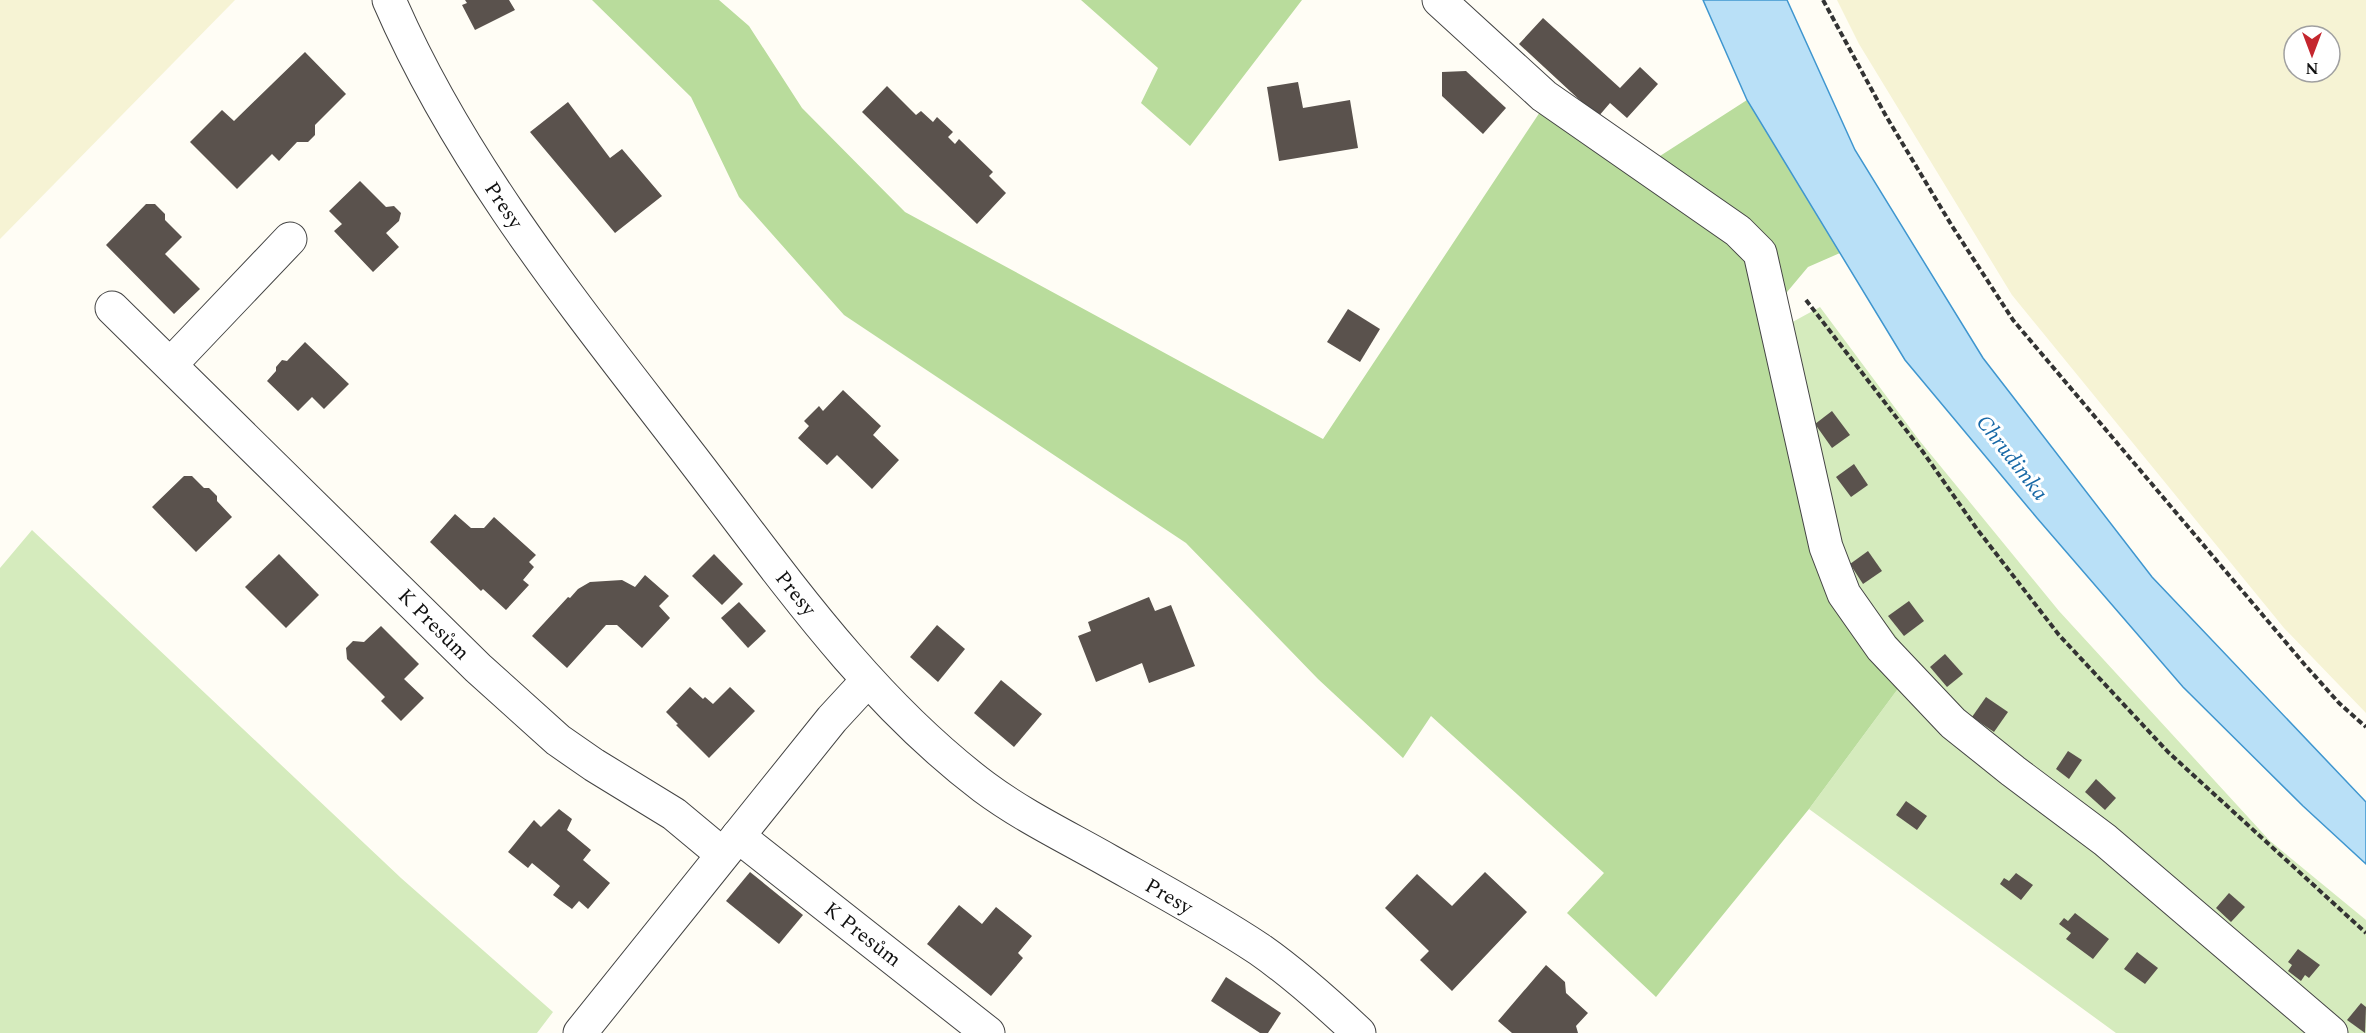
<svg xmlns="http://www.w3.org/2000/svg" width="2366" height="1033" viewBox="0 0 2366 1033" font-family="Spectral,serif">
<style>
.farmland{fill:#f6f3d4;fill-rule:evenodd}
.green{fill:#d5ebbd}
.forest{fill:#b9dc9c}
.water{fill:#b9e0f7;stroke:#3f96cf;stroke-width:1.5}
.building{fill:#5a524d}
.lines{fill:none;stroke-linecap:round;stroke-linejoin:round}
.minor-casing{stroke:#444;stroke-width:35}
.path{stroke:#333;stroke-width:4;stroke-dasharray:6 3;stroke-linecap:butt}
.minor{stroke:#fff;stroke-width:33}
.labels{text-anchor:middle;stroke-width:6;stroke-linejoin:round;paint-order:stroke}
.street-label{font-size:21px;fill:#111;stroke:#fff}
.water-label{font-size:22px;font-style:italic;fill:#1768a6;stroke:#fff}
</style>
<rect width="100%" height="100%" fill="#fffdf5"/>
<g class="farmland">
<polygon points="0,0 235,0 0,239"/>
<path d="M1837,0h529v713l-82,-85 -272,-333 -153,-251zM2294,36h36v36h-36z"/>
</g>
<g class="green">
<polygon points="1820,307 1919,440 2059,611 2270,841 2366,920 2366,1033 2116,1033 1809,809 1917,663 1843,567 1787,325"/>
<polygon points="32,530 401,878 553,1012 537,1033 0,1033 0,568"/>
</g>
<g class="forest">
<polygon points="592,0 719,0 749,26 802,108 905,212 1323,439 1540,112 1632,174 1747,100 1840,253 1808,267 1782,298 1843,567 1917,663 1809,809 1656,997 1567,913 1604,873 1431,716 1403,758 1318,679 1186,543 844,315 739,197 691,97"/>
<polygon points="1081,0 1302,0 1190,146 1141,103 1158,68"/>
</g>
<polygon class="water" points="1703,0 1787,0 1855,150 1983,358 2152,577 2366,802 2366,864 2303,806 2183,687 2037,518 1905,360 1747,100"/>
<g class="building">
<polygon points="465,0 509,0 515,10 475,30 462,5 467,3"/>
<polygon points="1543,18 1620,88 1640,67 1658,84 1627,118 1610,103 1598,117 1519,44"/>
<polygon points="305,52 346,94 315,125 315,135 308,142 297,142 279,161 272,154 237,189 190,142 222,110 234,121"/>
<polygon points="1466,71 1506,108 1483,134 1442,96 1442,72"/>
<polygon points="1298,82 1303,108 1350,100 1358,148 1279,161 1267,87"/>
<polygon points="887,86 916,115 921,111 933,122 937,117 953,132 948,137 955,144 959,139 993,172 989,176 1006,193 977,224 862,112"/>
<polygon points="568,102 610,158 622,149 662,196 615,233 530,132"/>
<polygon points="360,181 386,207 394,206 401,213 399,221 386,233 399,247 373,272 334,231 342,224 329,211"/>
<polygon points="146,204 155,204 165,214 165,220 182,237 165,254 200,289 174,314 106,245"/>
<polygon points="1348,309 1380,329 1360,362 1327,342"/>
<polygon points="305,342 349,384 324,409 312,397 298,411 267,381 276,371 276,367 282,360 287,361"/>
<polygon points="843,390 881,426 873,435 899,460 872,489 837,455 827,465 798,438 809,426 804,421 819,406 823,411"/>
<polygon points="1832,411 1850,435 1832,448 1815,424"/>
<polygon points="1854,464 1868,485 1851,497 1836,477"/>
<polygon points="184,476 192,476 204,488 209,488 217,496 217,501 232,517 196,552 152,507"/>
<polygon points="455,514 471,528 484,528 494,517 536,555 529,562 534,567 523,580 529,585 506,610 483,589 481,591 430,542"/>
<polygon points="1868,551 1882,571 1863,584 1850,564"/>
<polygon points="279,554 319,595 286,628 245,587"/>
<polygon points="714,554 743,584 722,605 692,576"/>
<polygon points="645,575 669,596 659,606 670,618 642,648 617,625 606,625 567,668 532,636 568,597 570,598 578,589 590,582 622,580 635,587"/>
<polygon points="1149,597 1155,611 1171,605 1195,666 1149,683 1142,663 1096,682 1078,636 1091,631 1088,622"/>
<polygon points="1909,601 1924,621 1904,636 1888,616"/>
<polygon points="739,602 766,631 748,648 721,618"/>
<polygon points="937,625 965,649 938,682 910,657"/>
<polygon points="381,626 419,664 404,679 424,698 401,721 381,701 385,697 347,659 346,648 353,641 364,642"/>
<polygon points="1945,654 1963,674 1947,687 1930,667"/>
<polygon points="1001,680 1042,714 1014,747 974,713"/>
<polygon points="690,687 703,699 705,697 713,704 730,687 755,711 709,758 676,725 678,724 666,712"/>
<polygon points="1986,697 2008,712 1994,732 1972,717"/>
<polygon points="2068,751 2082,760 2069,779 2056,769"/>
<polygon points="2096,779 2116,798 2105,810 2085,792"/>
<polygon points="1906,801 1927,816 1917,830 1896,815"/>
<polygon points="559,809 572,819 567,830 591,850 583,860 610,883 588,909 579,901 572,909 553,895 560,886 532,863 528,868 508,852 534,820 541,827"/>
<polygon points="750,872 803,915 779,944 726,901"/>
<polygon points="1485,872 1527,912 1452,991 1420,960 1429,951 1385,908 1417,874 1452,906"/>
<polygon points="2016,873 2033,885 2021,900 2000,884 2004,878 2009,881"/>
<polygon points="2229,893 2245,907 2231,922 2216,908"/>
<polygon points="959,905 982,924 996,907 1032,936 1018,953 1023,958 991,996 927,944"/>
<polygon points="2075,913 2109,939 2093,959 2066,939 2071,933 2059,924 2064,918 2068,921"/>
<polygon points="2298,949 2320,965 2309,978 2305,975 2301,981 2288,971 2292,965 2288,962"/>
<polygon points="2137,952 2158,968 2145,984 2124,969"/>
<polygon points="1546,965 1565,982 1566,993 1588,1013 1576,1026 1578,1033 1512,1033 1498,1021"/>
<polygon points="1226,977 1281,1013 1268,1033 1260,1033 1211,1001"/>
<polygon points="2361,1003 2366,1007 2365,1033 2347,1020"/>
</g>
<g class="lines">
<defs>
<g id="minor">
<path d="M389,0c73,169 192,313 303,458 89,116 174,240 292,329 39,29 83,50 125,74 50,28 102,56 150,88 36,25 68,54 100,84"/>
<polyline points="1439,0 1544,96 1738,231 1760,253 1826,547 1844,594 1882,648 1953,723 2013,771 2105,840 2331,1033"/>
<polyline points="112,308 478,668 558,740 594,765 674,814 722,854"/>
<polyline points="171,364 290,239"/>
<polyline points="738,836 988,1033"/>
<polyline points="580,1033 832,719 868,680"/>
</g>
</defs>
<use href="#minor" class="minor-casing"/>
<g class="path">
<polyline points="1823,0 1886,116 1952,226 2013,320 2305,665 2339,703 2366,727"/>
<polyline points="1806,300 1923,452 1977,529 2059,635 2168,752 2366,933"/>
</g>
<use href="#minor" class="minor"/>
</g>
<g class="labels">
<g class="street-label">
<text transform="translate(504 205) rotate(56)" y="7">Presy</text>
<text transform="translate(796 593) rotate(51)" y="7">Presy</text>
<text transform="translate(434 624) rotate(45)" y="7">K Presům</text>
<text transform="translate(1169 896) rotate(30)" y="7">Presy</text>
<text transform="translate(863 934) rotate(38)" y="7">K Presům</text>
</g>
<g class="water-label">
<text transform="translate(2013 457) rotate(52)" y="8">Chrudimka</text>
</g>
</g>
<g transform="translate(2312 54) rotate(180)"><circle r="28" fill="#ffffff" stroke="#a0a0a0" stroke-width="1.5"/>
<path d="M0-4.5L10 22L0 15L-10 22Z" fill="#c4262e"/>
<text y="-9" font-size="16" font-weight="bold" text-anchor="middle" fill="#111111">N</text>
</g>
</svg>
